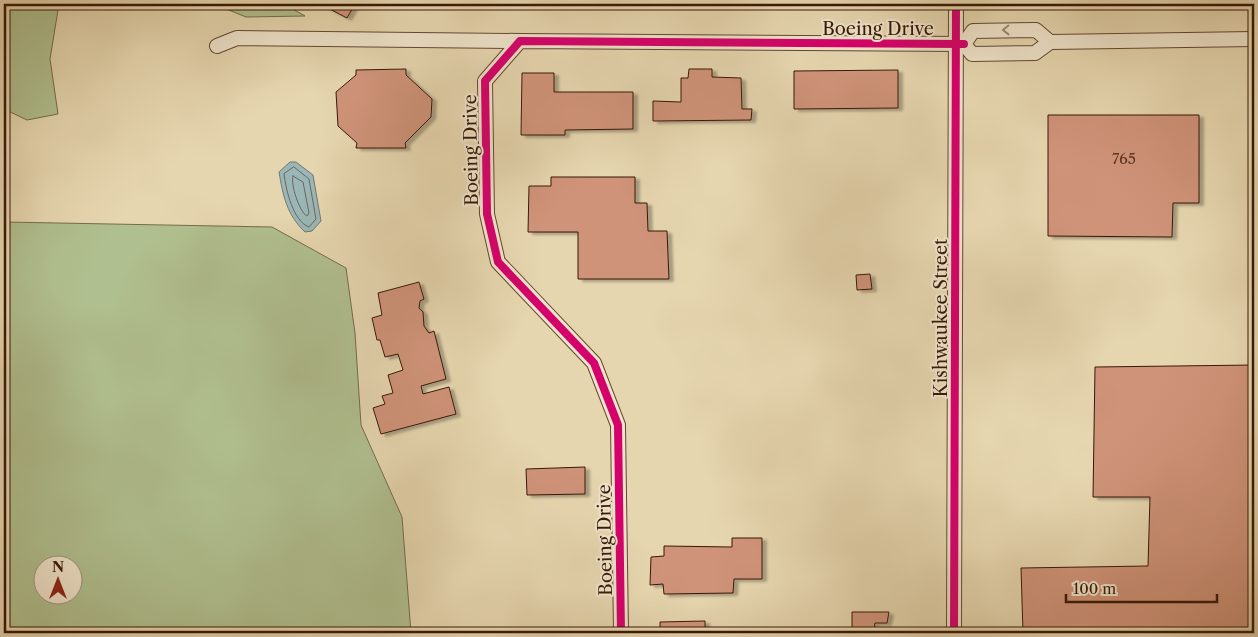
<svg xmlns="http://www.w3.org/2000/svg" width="1258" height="637" viewBox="0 0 1258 637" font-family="'Libre Caslon Text',serif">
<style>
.green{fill:#b0bf8f;stroke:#746c4b;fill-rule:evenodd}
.water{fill:#9bb6b6;stroke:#737770}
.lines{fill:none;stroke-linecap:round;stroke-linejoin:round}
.shore{stroke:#6a675e;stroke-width:1}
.building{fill:#cf9379;stroke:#381807;filter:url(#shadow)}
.minor-casing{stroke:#644831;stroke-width:16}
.minor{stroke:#efe4cb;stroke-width:14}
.cycleway-casing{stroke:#efe4cb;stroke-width:11}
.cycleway{stroke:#d6006c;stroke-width:8}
.oneway{stroke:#9d8873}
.labels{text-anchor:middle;stroke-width:4;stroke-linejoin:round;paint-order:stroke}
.number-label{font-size:15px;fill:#5e3724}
.street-label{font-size:18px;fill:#381807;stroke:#efe4cb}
</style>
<defs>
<filter id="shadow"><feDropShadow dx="4.5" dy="2.5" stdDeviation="1" flood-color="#0004"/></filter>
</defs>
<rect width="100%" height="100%" fill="#e6d6af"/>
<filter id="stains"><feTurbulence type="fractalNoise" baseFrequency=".004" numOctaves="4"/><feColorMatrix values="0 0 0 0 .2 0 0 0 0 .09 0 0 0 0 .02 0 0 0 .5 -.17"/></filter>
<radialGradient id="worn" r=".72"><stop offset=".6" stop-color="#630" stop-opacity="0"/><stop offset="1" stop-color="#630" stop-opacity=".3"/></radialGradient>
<g class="green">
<polygon points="4,4 59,4 50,59 58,114 27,120 4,109"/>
<polygon points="214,4 284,4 305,16 246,17"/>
<path d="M4,222l268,5 74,41 9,65 6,92 41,92 9,116h-407zM42,564h30v30h-30z"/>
</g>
<path class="water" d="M290,162h6l17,13 8,46 -9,10 -7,1c-18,-17 -22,-36 -26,-60z"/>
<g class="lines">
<g class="shore">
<path d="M294,167l15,12 7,40 -7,8c-16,-6 -23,-37 -25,-53z"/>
<path d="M293,176l10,6 6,31 -2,3c-7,-3 -17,-32 -14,-40z"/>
</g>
</g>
<g class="building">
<polygon points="320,4 355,4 347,18"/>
<polygon points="406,69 406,75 432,99 431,117 405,143 406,148 356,148 357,143 338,126 336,92 356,75 356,70"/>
<polygon points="689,69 712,69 712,77 741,78 742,109 752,109 751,120 653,121 653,101 681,102 681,78 688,78"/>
<polygon points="898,70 898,108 794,109 794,71"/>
<polygon points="522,73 554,73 554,92 633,92 633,129 565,130 565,135 521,135"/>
<polygon points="1048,115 1199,115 1199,203 1173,203 1172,237 1048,236"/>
<polygon points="551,177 635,177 635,203 647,203 648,231 667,231 669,279 578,279 578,232 528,232 529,186 551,186"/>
<polygon points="870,274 872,289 857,290 856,275"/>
<polygon points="419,282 424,299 420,301 419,308 423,312 424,326 429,333 434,331 446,379 421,386 423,394 449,387 456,414 381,434 373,408 385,404 382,396 393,393 388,375 403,370 398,354 385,357 380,340 377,340 372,318 382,315 378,293"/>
<polygon points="1254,365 1254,633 1023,633 1021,568 1148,566 1150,497 1093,497 1095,367"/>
<polygon points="585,467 585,494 527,495 526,469"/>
<polygon points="732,538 762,538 762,579 734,579 733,593 664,594 663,584 650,585 651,557 664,556 664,546 732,547"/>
<polygon points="852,612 889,612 887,623 875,623 874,629 887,628 887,633 840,633 840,628 852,628"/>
<polygon points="705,621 705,633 660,633 660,622"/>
</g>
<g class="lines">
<defs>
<g id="minor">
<polyline points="964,44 972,54 1035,53 1050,42 1254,39"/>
<polyline points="964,44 973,31 1036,30 1050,42"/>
<polyline points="217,46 237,38 520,41"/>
<polyline points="621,633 618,425 594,363 498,262 487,214 485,81 520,41 964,44"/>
<polyline points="954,633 956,4"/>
</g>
</defs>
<use href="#minor" class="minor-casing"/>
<use href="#minor" class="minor"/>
<defs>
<g id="cycleway">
<polyline points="621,633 618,425 594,363 498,262 487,214 485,81 520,41 964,44"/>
<polyline points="954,633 956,4"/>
</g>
</defs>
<use href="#cycleway" class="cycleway-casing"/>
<use href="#cycleway" class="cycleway"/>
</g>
<defs><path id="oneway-chevron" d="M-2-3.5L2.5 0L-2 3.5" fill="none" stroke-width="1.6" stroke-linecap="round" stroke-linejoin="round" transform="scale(1.25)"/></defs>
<use class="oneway" href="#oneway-chevron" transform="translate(1006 30) rotate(179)"/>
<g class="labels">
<g class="number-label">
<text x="1124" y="164">765</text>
</g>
<g class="street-label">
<text x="878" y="35">Boeing Drive</text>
<text transform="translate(471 150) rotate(-91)" y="6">Boeing Drive</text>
<text transform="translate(941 318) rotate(-90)" y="6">Kishwaukee Street</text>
<text transform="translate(605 540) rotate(-91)" y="6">Boeing Drive</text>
</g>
</g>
<rect width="1258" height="637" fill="none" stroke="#e6d6af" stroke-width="20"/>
<rect x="5" y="5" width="1248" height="627" fill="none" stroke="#381807" stroke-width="2.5"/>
<rect x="10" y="10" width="1238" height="617" fill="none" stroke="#381807"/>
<g transform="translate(58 580)"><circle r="24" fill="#efe4cb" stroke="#a6927d"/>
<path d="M0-4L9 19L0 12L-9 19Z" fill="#8f2418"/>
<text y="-8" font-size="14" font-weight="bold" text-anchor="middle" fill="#381807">N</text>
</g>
<path d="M1066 594v8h151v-8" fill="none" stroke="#381807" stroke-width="2.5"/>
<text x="1073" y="594" font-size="15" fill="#381807" stroke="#efe4cb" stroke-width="4" paint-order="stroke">100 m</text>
<rect width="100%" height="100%" filter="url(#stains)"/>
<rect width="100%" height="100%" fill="url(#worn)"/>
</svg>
